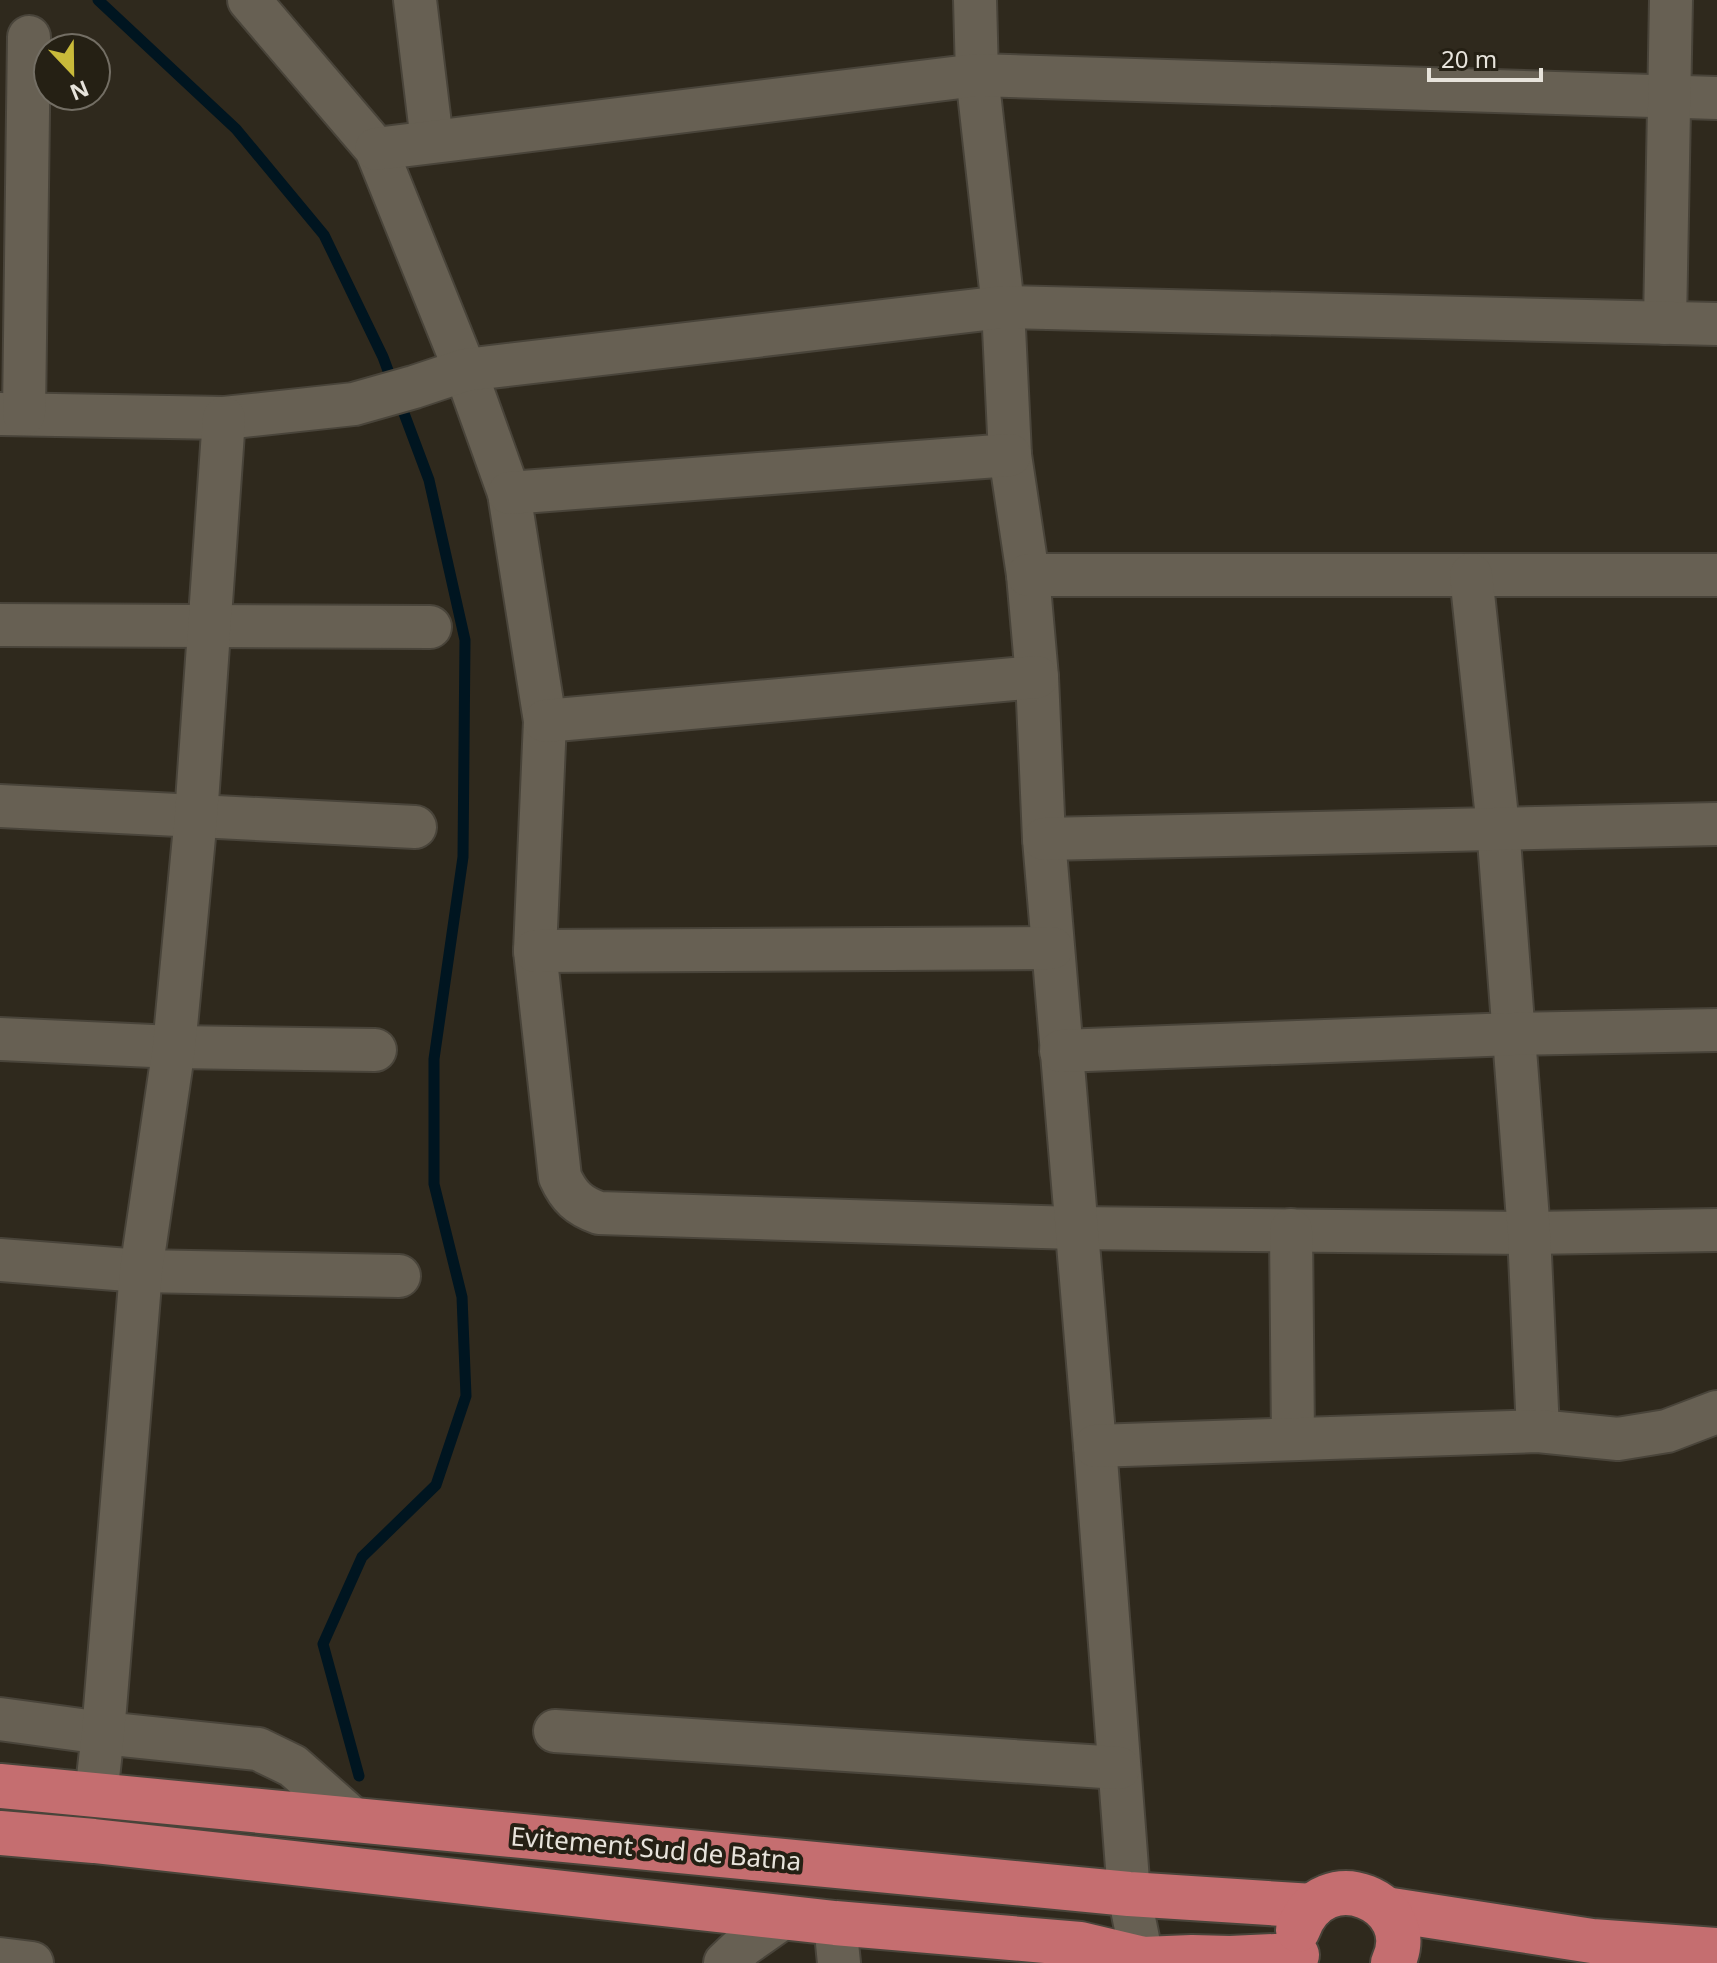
<svg xmlns="http://www.w3.org/2000/svg" width="1717" height="1963" viewBox="0 0 1717 1963" font-family="'Noto Sans',sans-serif">
<style>
.lines{fill:none;stroke-linecap:round;stroke-linejoin:round}
.stream{stroke:#001520;stroke-width:11}
.minor-casing{stroke:#49443a;stroke-width:46}
.highway-casing{stroke:#49443a;stroke-width:48}
.minor{stroke:#676053;stroke-width:42}
.highway{stroke:#c56e70;stroke-width:44}
.labels{text-anchor:middle;stroke-width:8;stroke-linejoin:round;paint-order:stroke}
.street-label{font-size:26px;fill:#e7e3db;stroke:#252014}
</style>
<rect width="100%" height="100%" fill="#2f291d"/>
<g class="lines">
<g class="stream">
<polyline points="98,0 236,129 324,235 383,357 393,384"/>
<polyline points="359,1776 323,1644 362,1557 436,1485 466,1396 462,1297 434,1184 434,1059 463,857 465,640 429,480 399,400"/>
</g>
<defs>
<g id="minor">
<path d="M249,0l127,149 89,221 44,123 36,228 -10,230 25,226c9,20 19,29 39,36l476,15 454,5 188,-3"/>
<polyline points="415,0 432,141"/>
<polyline points="975,0 977,75 1003,307 1010,455 1028,575 1037,677 1044,839 1095,1446 1129,1894 1143,1963"/>
<polyline points="376,149 977,75 1717,98"/>
<polyline points="1665,323 1671,0"/>
<polyline points="0,414 224,418 354,404 414,387 465,370 1003,307 1717,324"/>
<polyline points="24,414 29,37"/>
<polyline points="509,493 1010,455"/>
<polyline points="1028,575 1717,575"/>
<polyline points="1471,575 1498,827 1529,1233 1538,1431"/>
<polyline points="0,625 430,627"/>
<polyline points="545,721 1037,677"/>
<polyline points="0,806 415,827"/>
<polyline points="1044,839 1717,824"/>
<polyline points="535,951 1052,948"/>
<polyline points="0,1039 174,1047 375,1050"/>
<polyline points="1061,1051 1513,1034 1717,1030"/>
<polyline points="1291,1230 1293,1439"/>
<polyline points="0,1260 141,1271 399,1276"/>
<polyline points="1095,1446 1538,1431 1618,1439 1667,1431 1717,1412"/>
<polyline points="0,1719 103,1733 258,1749 293,1766 354,1820"/>
<polyline points="555,1731 1119,1768"/>
<polyline points="96,1795 103,1733 141,1271 174,1047 196,816 224,418"/>
<polyline points="835,1923 839,1963"/>
<polyline points="0,1959 32,1963"/>
<polyline points="725,1963 744,1945 784,1917"/>
</g>
<g id="highway">
<polyline points="0,1786 1129,1894 1313,1906"/>
<polyline points="0,1833 94,1841 835,1923 1080,1944 1143,1959 1192,1957 1230,1958 1297,1955"/>
<polyline points="1385,1909 1592,1941 1717,1950"/>
<path d="M1298,1930c25,-71 124,-28 95,33"/>
</g>
</defs>
<use href="#minor" class="minor-casing"/>
<use href="#highway" class="highway-casing"/>
<use href="#minor" class="minor"/>
<use href="#highway" class="highway"/>
</g>
<g class="labels">
<g class="street-label">
<text transform="translate(656 1849) rotate(5)" y="9">Evitement Sud de Batna</text>
</g>
</g>
<g transform="translate(72 72) rotate(158)"><circle r="38" fill="#252014" stroke="#736e64" stroke-width="2"/>
<path d="M0-6L14 30L0 20L-14 30Z" fill="#c9ba3a"/>
<text y="-12" font-size="22" font-weight="bold" text-anchor="middle" fill="#e7e3db">N</text>
</g>
<path d="M1429 68v12h112v-12" fill="none" stroke="#e7e3db" stroke-width="4"/>
<text x="1441" y="68" font-size="24" fill="#e7e3db" stroke="#252014" stroke-width="6" paint-order="stroke">20 m</text>
</svg>
